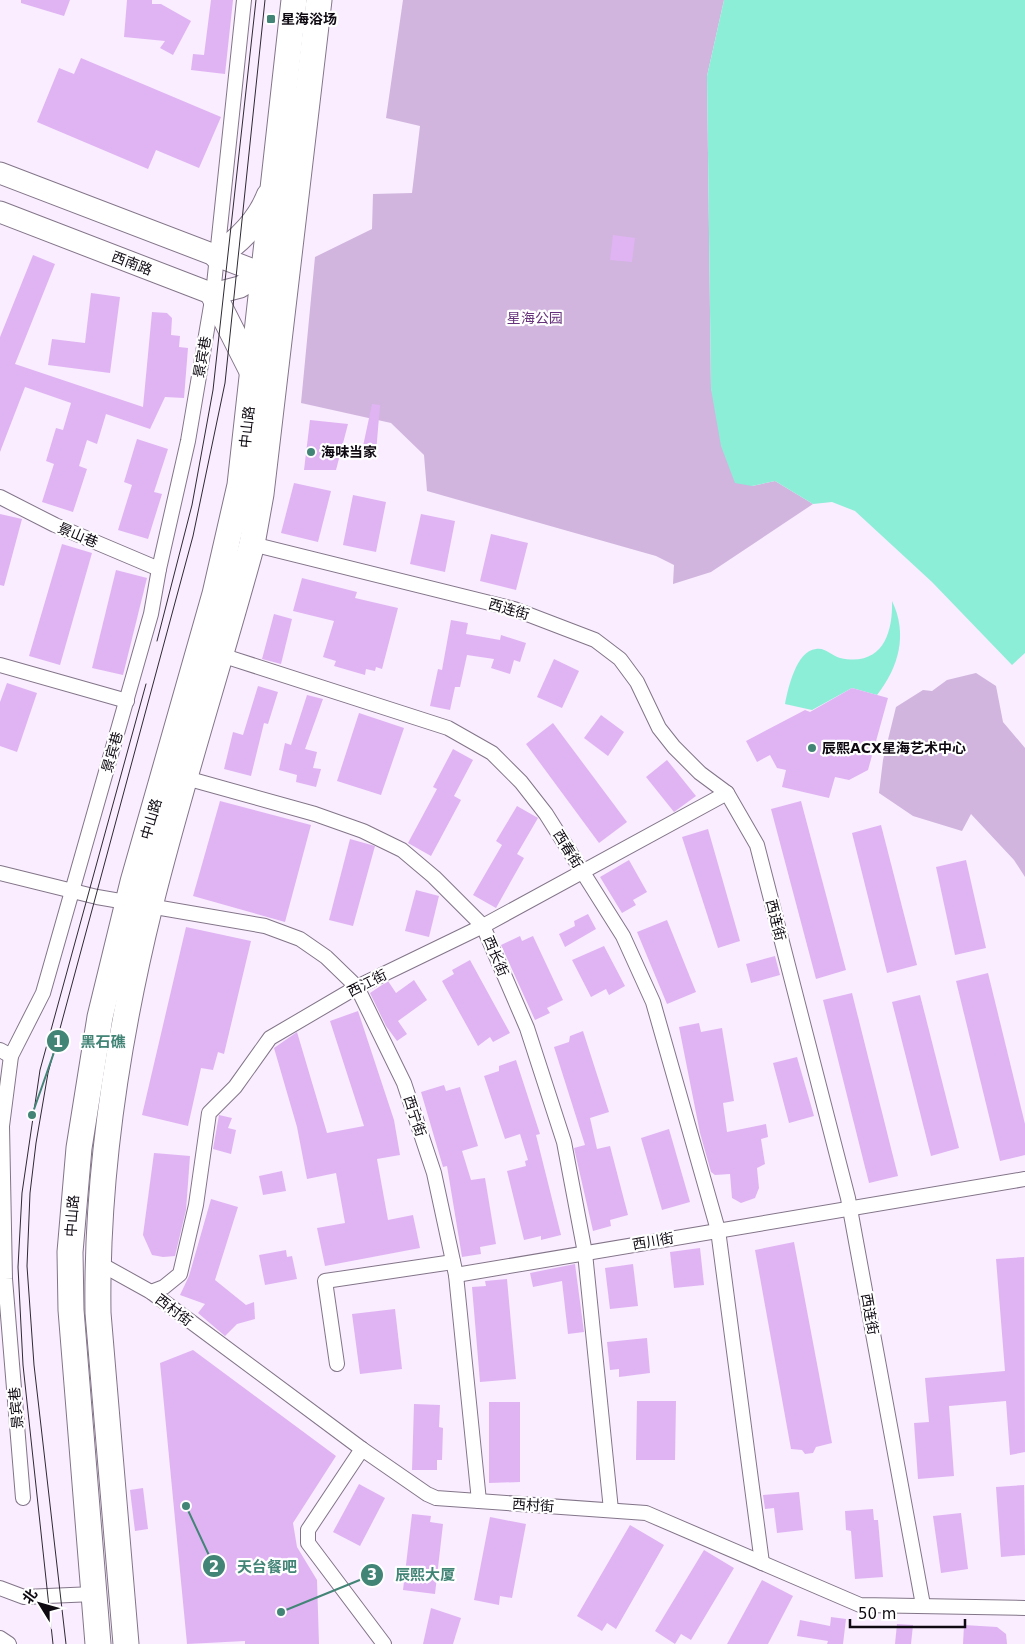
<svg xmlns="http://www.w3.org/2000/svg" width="1025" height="1644" viewBox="0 0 1025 1644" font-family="'DejaVu Sans','Noto Sans SC',sans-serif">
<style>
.green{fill:#d1b5de}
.water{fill:#8ceed7}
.building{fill:#e0b4f3}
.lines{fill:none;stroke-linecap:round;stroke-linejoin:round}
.street-casing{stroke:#837589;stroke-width:16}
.primary-casing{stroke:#837589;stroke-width:23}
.highway-casing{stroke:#837589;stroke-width:27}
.street{stroke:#fff;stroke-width:14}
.primary{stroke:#fff;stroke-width:21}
.highway{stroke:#fff;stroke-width:25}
.tram{stroke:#2e2932;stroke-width:1}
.poi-dot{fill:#428476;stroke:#fff;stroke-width:2}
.labels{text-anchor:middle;stroke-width:4.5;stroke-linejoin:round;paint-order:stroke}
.poi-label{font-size:14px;font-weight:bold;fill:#0f0a12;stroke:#fff;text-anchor:start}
.street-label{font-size:14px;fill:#0f0a12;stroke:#fff}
.park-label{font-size:14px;fill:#68337d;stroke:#fff}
.leader{fill:none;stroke:#428476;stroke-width:2}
.callout-dot{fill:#428476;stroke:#fff;stroke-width:2}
.mark-label{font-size:15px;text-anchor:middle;font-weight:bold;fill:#fff}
.callout-label{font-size:15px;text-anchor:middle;font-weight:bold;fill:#428476;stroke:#fff;stroke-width:4.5;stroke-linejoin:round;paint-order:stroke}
</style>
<rect width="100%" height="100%" fill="#f9edff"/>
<g class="green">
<polygon points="403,0 724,0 707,76 711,389 752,486 775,481 813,504 711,572 673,584 674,565 656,556 427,491 424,455 391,423 301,403 315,257 372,229 373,194 412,193 420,126 386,118"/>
<polygon points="976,673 996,686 1003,722 1025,748 1025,877 1014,860 971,814 962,831 913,816 879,793 883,760 896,707 923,690 932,691 947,680"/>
</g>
<g class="water">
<polygon points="724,0 1025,0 1025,653 1012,665 932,582 855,511 832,502 813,504 775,481 752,486 735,483 721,446 711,389 707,76"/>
<path d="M892,601c16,33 7,66 -15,94l-25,-7 -40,22 -27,-6c3,-15 11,-53 31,-55 9,-2 16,7 24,9 42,9 53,-24 52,-57z"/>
</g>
<g class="building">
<polygon points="21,0 70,0 64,16 21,3"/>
<polygon points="127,0 152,0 152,4 161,4 191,21 173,55 160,48 165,41 124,37"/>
<polygon points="211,0 233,0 225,74 191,70 193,54 204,55"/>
<polygon points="81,58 221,117 199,168 156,150 148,169 37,122 59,68 74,74"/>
<polygon points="613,235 635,238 632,262 610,260"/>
<polygon points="33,255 55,264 15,364 143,407 152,312 167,313 172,318 171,335 180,336 179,347 188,348 184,398 165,397 150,429 106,414 97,444 87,440 79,466 87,469 73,512 42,502 54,464 46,461 56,428 63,430 71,403 25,387 0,452 0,337"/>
<polygon points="91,293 120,297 110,373 48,365 52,339 85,343"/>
<polygon points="372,404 380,405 376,453 362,451"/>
<polygon points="310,420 348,424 336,470 304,470"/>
<polygon points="137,439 168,449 154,492 162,494 148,539 118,530 132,485 124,482"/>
<polygon points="294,483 331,491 318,542 281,533"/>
<polygon points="353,495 386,502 376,552 343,545"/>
<polygon points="0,514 22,519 4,586 0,585"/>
<polygon points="421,514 455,521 445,572 410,564"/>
<polygon points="491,534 528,543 516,590 480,581"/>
<polygon points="62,544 92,553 60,665 29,656"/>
<polygon points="116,570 147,578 123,675 92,668"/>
<polygon points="302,578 357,592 355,598 398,608 382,669 376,667 375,671 366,669 365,675 334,666 336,661 323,657 334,621 293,611"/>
<polygon points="274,614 292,619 281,664 262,659"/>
<polygon points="451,620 468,623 466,634 500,640 501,635 526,643 520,662 514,660 510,674 491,668 494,659 467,655 460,687 455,687 450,710 430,706 438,669 442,670"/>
<polygon points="554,659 579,671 562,708 537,697"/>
<polygon points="7,683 37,693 17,752 0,746 0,702"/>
<polygon points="258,686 278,692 268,724 264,723 251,776 224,769 233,732 243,735"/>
<polygon points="852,688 888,698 868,770 849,780 835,777 829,798 782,787 786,770 777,768 770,755 757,762 746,741 805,710 810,712"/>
<polygon points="307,695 323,699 305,749 317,752 313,768 321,769 316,787 296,782 297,775 279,770 285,743 291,745"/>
<polygon points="359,713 404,728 381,795 337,781"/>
<polygon points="601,715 624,732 608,756 584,738"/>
<polygon points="553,723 627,822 599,843 526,744"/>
<polygon points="453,749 473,760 454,796 461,800 431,856 408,843 437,789 433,787"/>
<polygon points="667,760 696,796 674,812 646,777"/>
<polygon points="220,801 311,825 285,922 193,896"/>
<polygon points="801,801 846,970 816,979 771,809"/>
<polygon points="517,806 538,818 517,854 524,858 496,908 473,895 502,845 496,841"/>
<polygon points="881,825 917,965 887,973 852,833"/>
<polygon points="708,829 740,941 718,948 682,837"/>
<polygon points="350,839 375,846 353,926 329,920"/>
<polygon points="629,860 647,892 633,900 636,905 622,913 600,877"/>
<polygon points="966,860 986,948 955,955 936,867"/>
<polygon points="416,890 439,896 429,937 405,931"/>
<polygon points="588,914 596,929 565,947 559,934 575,926 574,921"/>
<polygon points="667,920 696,992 667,1004 637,932"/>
<polygon points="186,927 251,941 224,1054 218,1052 213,1070 201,1068 188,1126 142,1115"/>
<polygon points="520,936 522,941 533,936 563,1000 547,1008 550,1013 535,1020 501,945"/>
<polygon points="604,946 625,986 609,995 606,989 591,997 572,960"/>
<polygon points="775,956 780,975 751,983 746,964"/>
<polygon points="470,960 510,1033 493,1042 490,1037 478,1046 442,981 454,974 452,970"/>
<polygon points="988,973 1025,1124 1025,1155 1000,1161 956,981"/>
<polygon points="414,980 427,1000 398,1021 407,1034 397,1041 386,1026 370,993 388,981 396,993"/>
<polygon points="852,993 898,1176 869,1183 823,1000"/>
<polygon points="920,995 959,1148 931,1156 892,1002"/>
<polygon points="358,1011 394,1120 400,1155 377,1159 388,1220 413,1215 420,1248 325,1266 317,1228 345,1223 336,1173 307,1179 297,1127 274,1048 297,1032 327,1133 364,1126 330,1021"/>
<polygon points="699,1023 701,1032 722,1028 734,1101 723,1103 727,1132 766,1124 768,1137 761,1139 765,1164 757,1168 759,1188 755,1198 741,1203 732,1198 730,1174 715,1175 711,1172 700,1133 679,1027"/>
<polygon points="583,1031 609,1112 590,1118 597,1149 610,1146 628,1215 610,1220 611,1226 593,1231 574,1148 585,1145 554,1047 569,1042 570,1036"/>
<polygon points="797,1057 814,1116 789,1123 773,1063"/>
<polygon points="516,1060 540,1134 536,1135 561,1235 541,1240 541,1236 524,1240 507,1171 526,1166 525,1161 528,1160 520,1134 505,1139 484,1076 499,1071 499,1066"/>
<polygon points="444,1085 446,1091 460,1087 478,1146 462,1151 471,1180 485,1178 496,1244 480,1247 481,1254 462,1257 447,1166 443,1167 421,1092"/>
<polygon points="219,1115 232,1118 228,1128 236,1130 231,1154 213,1149"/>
<polygon points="669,1129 690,1202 662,1210 641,1138"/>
<polygon points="154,1153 190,1156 186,1210 175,1256 163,1257 152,1255 143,1235"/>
<polygon points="282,1171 286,1191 263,1195 259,1176"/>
<polygon points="211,1199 238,1207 215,1280 246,1305 254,1302 255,1319 237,1324 225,1336 198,1313 205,1304 180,1295 189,1276"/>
<polygon points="794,1242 832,1443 816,1447 813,1453 805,1454 802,1450 791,1449 755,1250"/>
<polygon points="700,1248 704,1285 674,1288 670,1252"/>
<polygon points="286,1250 287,1257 292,1256 297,1279 265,1285 259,1255"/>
<polygon points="1024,1257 1025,1452 1010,1455 1006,1401 949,1406 954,1476 918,1479 914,1423 929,1422 925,1378 1005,1371 996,1259"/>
<polygon points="575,1264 584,1332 568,1334 562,1281 533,1287 530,1273"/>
<polygon points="633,1264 638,1306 610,1309 605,1268"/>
<polygon points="507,1279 516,1379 480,1382 472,1287 486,1286 485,1281"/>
<polygon points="395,1309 402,1369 360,1374 352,1314"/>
<polygon points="647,1338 650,1373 619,1377 619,1369 610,1370 607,1342"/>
<polygon points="193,1350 336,1456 293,1523 297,1547 317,1580 319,1644 245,1644 245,1641 187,1644 160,1363"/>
<polygon points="637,1401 676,1401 675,1460 636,1460"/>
<polygon points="489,1402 520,1402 520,1482 489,1483"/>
<polygon points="414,1404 440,1405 439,1427 443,1428 442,1460 437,1460 437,1470 412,1470"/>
<polygon points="359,1484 385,1498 360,1546 333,1532"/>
<polygon points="1024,1485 1025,1555 1001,1557 996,1487"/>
<polygon points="143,1488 148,1529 135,1531 130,1490"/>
<polygon points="799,1492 803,1530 777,1533 774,1508 765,1509 763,1495"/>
<polygon points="873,1509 874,1520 878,1520 883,1577 855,1579 851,1531 846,1530 845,1511"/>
<polygon points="961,1513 968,1569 941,1573 933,1516"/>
<polygon points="412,1514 431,1516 430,1522 443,1524 435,1594 403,1590"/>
<polygon points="490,1517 526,1524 512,1598 500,1596 499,1605 474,1600"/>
<polygon points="630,1525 664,1545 616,1629 607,1623 602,1631 577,1616"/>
<polygon points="704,1550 734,1568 691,1640 681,1634 675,1644 655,1631"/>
<polygon points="762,1580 793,1596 768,1644 727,1644"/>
<polygon points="431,1608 461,1618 453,1644 423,1644"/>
<polygon points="831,1617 846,1619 843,1644 827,1644 828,1641 797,1636 800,1620 830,1626"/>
<polygon points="897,1624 913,1625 911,1644 895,1644"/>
<polygon points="964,1625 997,1627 1006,1634 1007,1644 963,1644"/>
</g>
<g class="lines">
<defs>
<g id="street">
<polyline points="0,497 55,525 159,569"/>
<polyline points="252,544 514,609 595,640 620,659 637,682 659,728 674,747 700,773 727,793 757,845 848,1198 923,1605"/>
<polyline points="221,655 448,728 492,753 521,782 546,814 623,936 653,1002 718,1230 762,1563"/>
<polyline points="0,665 127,701"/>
<polyline points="186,778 315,814 363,831 402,850 434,877 483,926 527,1028 564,1142 585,1253 611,1510"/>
<polyline points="0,873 97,897 265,926 300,939 326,957 357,987 404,1083 434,1173 456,1275 479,1501"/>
<polyline points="0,1050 11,1056"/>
<polyline points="97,1262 151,1292 362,1449 427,1494 436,1498 646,1513 860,1605 1025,1608"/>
<polyline points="456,1275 1025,1179"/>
<polyline points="151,1292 164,1287 180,1274 196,1205 209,1113 235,1087 270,1038 357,987 483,926 727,793"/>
<polyline points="337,1364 325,1281 453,1262"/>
<polyline points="362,1449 308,1530 308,1543 384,1644"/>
<polyline points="23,1498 5,1279 2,1126 11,1056 43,993 151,614 159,569 188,441 213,294 244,0"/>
<polyline points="0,1588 24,1597 94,1594"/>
<polyline points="0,1638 9,1644"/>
</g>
<g id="primary">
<polyline points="0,173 264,274 272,279"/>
<polyline points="0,212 213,294 240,287 274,267"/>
</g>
<g id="highway">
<path d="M217,256c22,-15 42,-34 52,-60"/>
<polyline points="213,294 253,373"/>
<polyline points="98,1644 71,1310 70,1252 79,1148 100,1017 133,882 215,594 240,485 294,0"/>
<path d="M126,1644l-28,-331c-2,-137 19,-273 52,-407 30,-121 69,-241 102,-362l9,-50 58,-494"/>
</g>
</defs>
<use href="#street" class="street-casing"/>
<use href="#primary" class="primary-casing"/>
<use href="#highway" class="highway-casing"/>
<use href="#street" class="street"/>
<use href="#primary" class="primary"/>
<use href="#highway" class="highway"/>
<g class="tram">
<polyline points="157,641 192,505 213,390 256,0"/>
<polyline points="53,1644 23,1365 18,1267 22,1193 40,1070 146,684"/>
<polyline points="66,1644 34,1365 27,1266 30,1193 36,1143 48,1073 193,536 225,383 265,0"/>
</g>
</g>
<g class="poi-dot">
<rect x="266" y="14" width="10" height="10" rx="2.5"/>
<circle cx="311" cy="452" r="5"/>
<circle cx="812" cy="748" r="5"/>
</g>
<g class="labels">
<g class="poi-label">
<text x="281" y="24">星海浴场</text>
<text x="321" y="457">海味当家</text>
<text x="822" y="753">辰熙ACX星海艺术中心</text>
</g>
<g class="street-label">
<text transform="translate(132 263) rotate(21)" y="5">西南路</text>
<text transform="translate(202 357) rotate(-80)" y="5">景宾巷</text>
<text transform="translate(247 427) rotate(-84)" y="5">中山路</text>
<text transform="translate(78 535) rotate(23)" y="5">景山巷</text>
<text transform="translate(509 609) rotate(16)" y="5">西连街</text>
<text transform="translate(112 752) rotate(-74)" y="5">景宾巷</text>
<text transform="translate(151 819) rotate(-74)" y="5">中山路</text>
<text transform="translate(568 849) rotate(58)" y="5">西春街</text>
<text transform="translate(776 920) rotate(76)" y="5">西连街</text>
<text transform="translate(496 956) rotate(67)" y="5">西长街</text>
<text transform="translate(367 983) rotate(-27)" y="5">西江街</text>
<text transform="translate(415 1116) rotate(72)" y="5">西宁街</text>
<text transform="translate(72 1216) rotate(-86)" y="5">中山路</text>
<text transform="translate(653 1241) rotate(-10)" y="5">西川街</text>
<text transform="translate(174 1310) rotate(37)" y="5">西村街</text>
<text transform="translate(870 1314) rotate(80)" y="5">西连街</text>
<text transform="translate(16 1408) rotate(-95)" y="5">景宾巷</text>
<text transform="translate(533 1505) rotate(4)" y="5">西村街</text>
</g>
<g class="park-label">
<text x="535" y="323">星海公园</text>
</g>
</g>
<path class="leader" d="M32 1115L58 1041M186 1506L214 1566M281 1612L372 1575"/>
<g class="callout-dot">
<circle cx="32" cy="1115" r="5"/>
<circle cx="186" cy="1506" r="5"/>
<circle cx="281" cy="1612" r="5"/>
<circle cx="58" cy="1041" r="12"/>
<circle cx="214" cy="1566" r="12"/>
<circle cx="372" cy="1575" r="12"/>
</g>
<g class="mark-label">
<text x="58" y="1047">1</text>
<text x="214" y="1572">2</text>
<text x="372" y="1580">3</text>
</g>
<g class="callout-label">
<text x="103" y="1047">黑石礁</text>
<text x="267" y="1572">天台餐吧</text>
<text x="425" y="1580">辰熙大厦</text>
</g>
<g transform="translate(40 1604) rotate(307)" stroke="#ffffff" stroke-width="4" paint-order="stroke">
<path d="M0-4L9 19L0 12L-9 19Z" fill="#0f0a12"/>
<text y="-8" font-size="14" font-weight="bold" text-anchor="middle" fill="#0f0a12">北</text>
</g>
<path d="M850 1619v8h115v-8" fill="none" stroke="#0f0a12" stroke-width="2.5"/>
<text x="858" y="1619" font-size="15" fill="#0f0a12" stroke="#ffffff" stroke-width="4" paint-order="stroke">50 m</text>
</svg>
